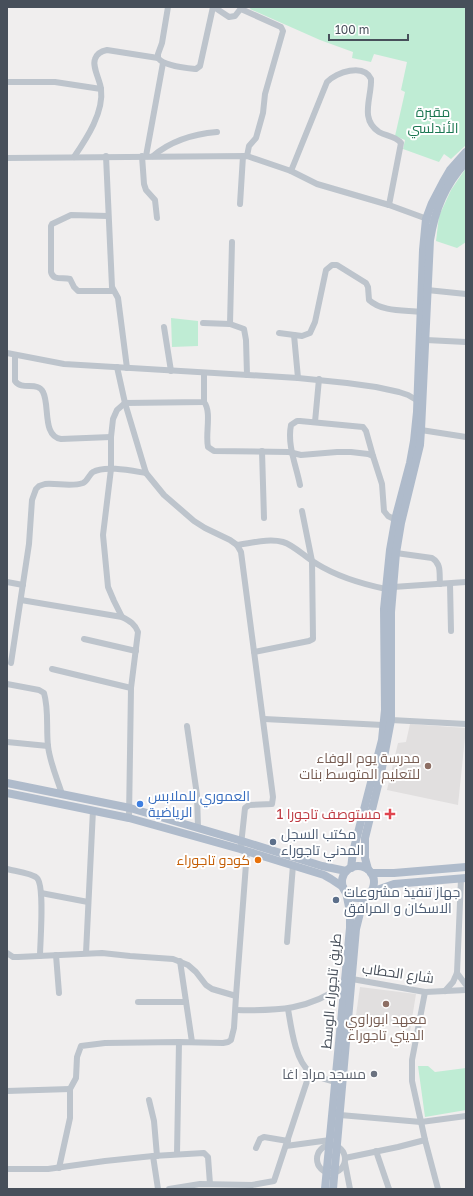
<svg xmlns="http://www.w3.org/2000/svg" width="473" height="1196" viewBox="0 0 473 1196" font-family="'Golos Text',Cairo,sans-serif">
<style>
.education{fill:#e1dfdf}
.green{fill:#bfecd4}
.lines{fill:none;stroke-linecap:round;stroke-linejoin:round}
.minor{stroke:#bdc4cc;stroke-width:6}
.major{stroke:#afbbcb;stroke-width:8}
.education-dot{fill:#8d6e63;stroke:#fff;stroke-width:1.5}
.shop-dot{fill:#3f7fe0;stroke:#fff;stroke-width:1.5}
.health-dot{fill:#e0444e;stroke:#fff;stroke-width:1.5}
.service-dot{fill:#5c6f8a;stroke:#fff;stroke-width:1.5}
.food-dot{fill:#e8710a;stroke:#fff;stroke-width:1.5}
.worship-dot{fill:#6b7280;stroke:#fff;stroke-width:1.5}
.labels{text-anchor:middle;stroke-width:4;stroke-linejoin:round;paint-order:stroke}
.park-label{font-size:14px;fill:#1c7752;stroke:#fff}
.education-label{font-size:14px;fill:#785e54;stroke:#fff;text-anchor:end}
.shop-label{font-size:14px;fill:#366cbe;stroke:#fff;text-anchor:start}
.health-label{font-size:14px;fill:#be3a42;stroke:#fff;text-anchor:end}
.service-label{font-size:14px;fill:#4e5e75;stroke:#fff;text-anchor:start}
.food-label{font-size:14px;fill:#c56008;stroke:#fff;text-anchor:end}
.street-label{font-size:14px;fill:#474f5a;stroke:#fff}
.worship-label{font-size:14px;fill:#5b616d;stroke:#fff;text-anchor:end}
</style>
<rect width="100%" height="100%" fill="#f0eeee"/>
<g class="education">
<polygon points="410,724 466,728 458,805 387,790 398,743 406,742"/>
<polygon points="360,987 416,994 410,1031 356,1015"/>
</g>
<g class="green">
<polygon points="251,7 466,7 466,145 451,159 444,154 439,162 403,149 405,140 395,136 405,92 401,90 407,62 374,54 371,62 352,58 353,52 320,40 250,9"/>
<polygon points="466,168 466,242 457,248 436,241 439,216 451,190"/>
<polygon points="171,318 198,321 198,346 172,347"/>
<polygon points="418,1066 428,1066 435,1072 466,1068 466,1110 425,1117"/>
</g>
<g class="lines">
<g class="minor">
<path d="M168,7l-6,36 -4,11v4c6,8 28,10 38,11l4,-3 13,-59"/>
<polyline points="214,7 229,17 235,16 242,7"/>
<polyline points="241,9 281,27 283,31 265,94 263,113 256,138 249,146 247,156"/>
<polyline points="7,82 55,82 101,89"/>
<polyline points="106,156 112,287 118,298 127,368"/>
<polyline points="142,156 144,184 146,190 155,200 157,218"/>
<polyline points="146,156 163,63"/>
<path d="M153,156c19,-16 40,-22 64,-24"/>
<path d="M74,157c13,-19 30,-45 27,-68 -1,-9 -9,-22 -6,-30 2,-6 7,-8 12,-9l51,8"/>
<polyline points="7,158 247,156 291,171 317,184 389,205 430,220"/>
<path d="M291,171l36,-89c9,-10 37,-19 44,-3 1,18 -12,40 8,53 7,4 17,4 22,11l-12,62"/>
<polyline points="240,204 243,156"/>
<path d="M108,216l-37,-1 -19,9 -1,2v46c2,9 12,5 19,7l4,8 4,4h35"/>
<polyline points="427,290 466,294"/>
<polyline points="203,323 230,324 244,329 246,340 247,375"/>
<polyline points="230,324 232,242"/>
<polyline points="164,327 171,371"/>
<path d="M279,333l23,3 8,-3 5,-11 11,-52 6,-5h5l29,18 2,4 1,13c13,12 35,10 52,12"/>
<polyline points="294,335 298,378"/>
<polyline points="426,340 466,342"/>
<polyline points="7,353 64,364 298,378 347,383 376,387 399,392 408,395 420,402"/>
<path d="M15,355v26c7,10 23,0 28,11 7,13 -1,44 18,47l50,-2"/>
<polyline points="117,367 125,403 146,473 164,495 194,521 205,528 230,540 237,545 241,552 273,797 272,804 249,805 245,808 241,845"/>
<path d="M204,402c8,10 1,32 4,45l6,4 75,1 12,3 36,-3h14l17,2 5,2 9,28 2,27 4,5 10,5"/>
<polyline points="315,422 319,379"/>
<polyline points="421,430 466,437"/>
<polyline points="262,451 264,518"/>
<path d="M300,485c-4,-20 -13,-40 -9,-60l6,-4h3l63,6 3,4 7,25"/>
<path d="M237,545c15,-2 32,-7 46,-3 11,3 23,16 34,22 21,13 45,20 69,25"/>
<path d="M396,553l36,5c10,6 7,16 8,26"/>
<polyline points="7,582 23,585"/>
<polyline points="450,584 451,631"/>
<polyline points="393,587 466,582"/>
<path d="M21,600l101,17c8,4 13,7 16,15l-7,56"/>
<polyline points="122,617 114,601 108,587 103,535 111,469 111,437 113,419 117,410 125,403 204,402 204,373"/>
<polyline points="84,639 136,651"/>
<polyline points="254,652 309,641 313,639 312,561 302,511"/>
<path d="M11,663l18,-119 3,-44 4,-11 3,-3 6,-2c12,-1 27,3 38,-1 5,-2 6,-9 10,-11 12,-7 40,-1 53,1"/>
<polyline points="52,669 131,688 129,818"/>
<path d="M7,684l32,6 5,3c5,17 2,35 4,53 2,17 9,32 14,48"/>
<polyline points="264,719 383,725"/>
<polyline points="391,720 466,724"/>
<polyline points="187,726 197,795 198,828"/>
<polyline points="7,742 48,746"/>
<path d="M7,869c7,2 25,4 30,9 8,8 3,65 3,78"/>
<polyline points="41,893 88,902"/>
<polyline points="287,942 293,865"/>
<polyline points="7,953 13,957 18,957 102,953 130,956 173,959 188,965 196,972 206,985 212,989 236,996"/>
<polyline points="86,953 93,810"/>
<polyline points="56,955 59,993"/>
<polyline points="180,961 192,1042"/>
<polyline points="457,973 466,985"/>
<polyline points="352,979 425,992 466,990"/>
<polyline points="445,991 453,982 457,973 461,879"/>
<polyline points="425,992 412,1060 412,1081 425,1140 438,1189"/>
<polyline points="138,1002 186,1002"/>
<path d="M288,1009c3,17 7,52 22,63 7,6 18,8 26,10"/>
<path d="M236,1010c43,1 72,0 108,-25"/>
<polyline points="7,1091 70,1089"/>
<polyline points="149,1100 154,1121 157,1156"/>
<polyline points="340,1115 421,1122 466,1116"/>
<circle cx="331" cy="1159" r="14"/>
<polyline points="286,1146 330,1140"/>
<polyline points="256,1148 260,1139 264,1137 288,1141"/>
<polyline points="376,1151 389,1189"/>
<polyline points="177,1154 179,1042"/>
<polyline points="153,1156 158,1189"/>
<polyline points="345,1158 398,1147 425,1140"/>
<polyline points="345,1163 350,1189"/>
<polyline points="59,1168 70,1118 70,1089 76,1078 77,1057 81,1046 105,1043 179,1042 223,1043 228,1042 231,1040 234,1028 236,996 247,851"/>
<polyline points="7,1169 48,1169 105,1161 153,1156 204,1153 208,1157 210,1184"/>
<polyline points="169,1189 200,1184 252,1185 274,1181 310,1072"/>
</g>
<g class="major">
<polyline points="7,783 130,808 242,841 322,866 346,871"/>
<polyline points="7,793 129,818 240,849 324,875 331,879 343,887"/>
<circle cx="358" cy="882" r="16"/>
<polyline points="351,868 353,852 382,740 385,710 384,609 390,550 396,516 410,463 414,441 417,412 423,250 426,219 432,203 443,182 450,170 466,152"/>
<path d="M368,869l-3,-11v-20l16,-65 10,-53v-108l5,-59 5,-30 19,-78 1,-15 9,-190c5,-31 15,-55 36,-78"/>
<polyline points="371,873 394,873 466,867"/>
<polyline points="371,892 394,884 466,878"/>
<polyline points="325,1189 350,928 350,912 346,892"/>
<polyline points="333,1189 356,929 360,913 368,894"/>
</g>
</g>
<g class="education-dot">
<circle cx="428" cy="766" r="4"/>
<circle cx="386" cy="1004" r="4"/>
</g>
<circle class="shop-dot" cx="140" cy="804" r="4"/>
<path class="health-dot" d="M388 808h4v4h4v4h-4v4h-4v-4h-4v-4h4z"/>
<g class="service-dot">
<circle cx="273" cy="842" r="4"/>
<circle cx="336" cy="900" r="4"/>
</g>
<circle class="food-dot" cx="258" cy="860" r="4"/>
<circle class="worship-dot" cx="374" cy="1074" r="4"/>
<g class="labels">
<g class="park-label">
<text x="433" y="117">مقبرة<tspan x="433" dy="16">الأندلسي</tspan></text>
</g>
<g class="education-label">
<text x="420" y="763">مدرسة يوم الوفاء<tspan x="420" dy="16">للتعليم المتوسط بنات</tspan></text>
<text x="386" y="1024" text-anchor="middle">معهد ابوراوي<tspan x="386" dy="16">الديني تاجوراء</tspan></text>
</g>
<g class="shop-label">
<text x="148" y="801">العموري للملابس<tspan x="148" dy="16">الرياضية</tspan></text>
</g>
<g class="health-label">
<text x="381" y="819">مستوصف تاجورا 1</text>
</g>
<g class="service-label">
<text x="281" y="839">مكتب السجل<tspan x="281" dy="16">المدني تاجوراء</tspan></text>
<text x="344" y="897">جهاز تنفيذ مشروعات<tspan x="344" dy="16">الاسكان و المرافق</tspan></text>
</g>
<g class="food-label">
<text x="250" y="865">كودو تاجوراء</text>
</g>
<g class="street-label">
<text transform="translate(398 973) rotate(8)" y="5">شارع الحطاب</text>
<text transform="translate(331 991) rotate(-85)" y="5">طريق تاجوراء الوسط</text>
</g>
<g class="worship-label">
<text x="366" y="1079">مسجد مراد اغا</text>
</g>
</g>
<rect width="473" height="1196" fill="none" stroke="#474f5a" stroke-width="16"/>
<path d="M329 34v6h79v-6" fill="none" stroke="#474f5a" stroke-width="2"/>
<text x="335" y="34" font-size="12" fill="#474f5a" stroke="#ffffff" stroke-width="3" paint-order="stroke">100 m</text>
</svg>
